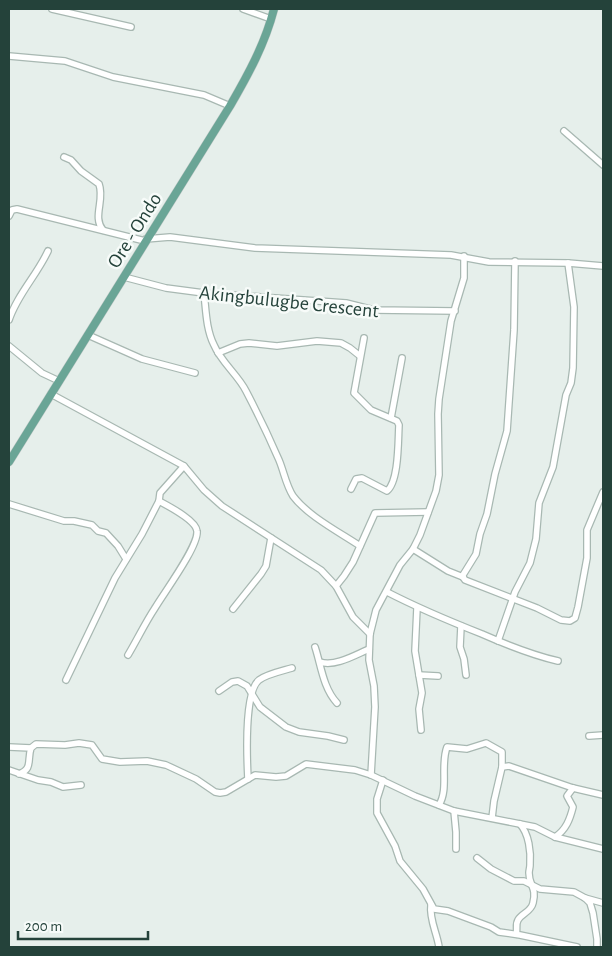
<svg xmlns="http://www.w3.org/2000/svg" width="612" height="956" viewBox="0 0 612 956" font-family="'Alegreya Sans',sans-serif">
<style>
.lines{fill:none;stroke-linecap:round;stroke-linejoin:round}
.minor-casing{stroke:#a8b8b2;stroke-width:8}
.major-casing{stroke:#c2cac8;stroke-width:9}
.minor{stroke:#fff;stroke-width:5.5}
.major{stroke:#6aa596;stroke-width:8}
.labels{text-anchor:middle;stroke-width:5;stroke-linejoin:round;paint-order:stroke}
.street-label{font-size:20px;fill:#24423a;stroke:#f7fbf9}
</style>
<rect width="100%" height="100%" fill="#e6efeb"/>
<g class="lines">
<defs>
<g id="minor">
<polyline points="52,9 131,27"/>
<polyline points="243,9 271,19"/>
<polyline points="9,56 65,61 113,77 204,95 230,106"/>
<polyline points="564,131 603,165"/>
<path d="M64,157l7,3 10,11 18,13c6,16 -7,33 4,46"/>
<polyline points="9,216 12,210 17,209 145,241"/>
<polyline points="146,239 170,237 255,248 451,255 489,262 568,263 603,266"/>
<polyline points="124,277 166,288 204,293 346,303 374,310 455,311"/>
<path d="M204,293c2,17 2,36 10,52 7,17 24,30 32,46 12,23 23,46 33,69 5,12 7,25 14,36 15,20 46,36 67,50"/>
<path d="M9,320c8,-25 28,-45 39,-69"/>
<polyline points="88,335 142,359 195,373"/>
<polyline points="9,346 42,373 59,381"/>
<polyline points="218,353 240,344 249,343 277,346 317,341 341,343 350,348 360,356"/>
<polyline points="51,394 184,466 204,490 222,506 321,570 336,586 353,617 370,634"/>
<polyline points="391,418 402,358"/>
<path d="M351,489l5,-10 6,-1 25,13c12,-10 11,-50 12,-66l-2,-4 -26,-11 -17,-17 10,-55"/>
<polyline points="9,504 64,521 74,521 92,525 98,531 106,533 118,546 126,559"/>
<polyline points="413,549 448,571 463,577 465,580 537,608 561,620 570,621 575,618 578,607 587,558 587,530 603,492"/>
<polyline points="463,577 463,575 476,554 480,534 487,514 495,474 507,431 514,330 515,261"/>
<polyline points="336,586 344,576 353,562 375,513 428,512"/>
<path d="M387,592c31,16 62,29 95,42 25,11 50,21 76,27"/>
<polyline points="417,608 415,651 422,693 419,709 421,730"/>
<polyline points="233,609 261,574 266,566 271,538"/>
<polyline points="461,626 460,647 464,659 466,675"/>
<polyline points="498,641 515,592 530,563 536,539 539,503 553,467 566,395 571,383 573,368 574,307 568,263"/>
<path d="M315,647c6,18 8,41 22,56"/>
<path d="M128,655c9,-15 17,-32 27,-47 8,-14 44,-62 42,-77 -1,-11 -29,-25 -38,-30"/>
<path d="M320,662c15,5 35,-7 49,-13"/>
<polyline points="419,675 438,676"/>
<polyline points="66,680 115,578 142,534 159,501 160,493 184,466"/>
<polyline points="219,691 232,682 238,681 247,686 260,707 286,727 299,732 328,736 344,740"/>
<polyline points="589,736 603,735"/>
<polyline points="9,747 31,748"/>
<polyline points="9,770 38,780 51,782 63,787 81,785"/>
<path d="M19,774c14,-5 8,-14 12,-26l5,-4 29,1 14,-2 13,2 10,14 18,3 27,-1 19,4 30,14 19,13 5,1 6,-1 29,-17 21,2 10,-1 20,-12 49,6 16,5 44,21 39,15 81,16 20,10 48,12"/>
<polyline points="371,775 375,707 374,686 369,660 370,634 376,610 400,565 413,549 420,535 436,491 439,475 438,414 439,399 451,321 464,278 464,256"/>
<path d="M248,779c-1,-19 -4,-87 11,-99 8,-6 23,-9 33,-12"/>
<polyline points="383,780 377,799 377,813 395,846 400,861 423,889 434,909 448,911 491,927 499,932 520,935 577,947"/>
<path d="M439,805c10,-16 1,-40 8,-58l20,2 19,-6 16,9v15"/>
<polyline points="454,811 456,832 456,849"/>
<polyline points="492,818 494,801 502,767 509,766 573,788 603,795"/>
<path d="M555,837c11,-7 15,-18 18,-30l-6,-11 6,-8"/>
<polyline points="477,858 491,869 514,881 524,881 540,889 574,892 585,898 590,903 593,913 597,939 597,947"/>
<polyline points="585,898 603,903"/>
<path d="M431,905c-2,14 6,28 8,42"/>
<path d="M516,934c2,-5 -1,-9 2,-14 4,-7 13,-8 15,-17 4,-16 -4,-17 -4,-30 0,-3 1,-5 1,-8 1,-13 -1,-31 -10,-41"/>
</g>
<path id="major" d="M9,462l221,-356c18,-31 35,-62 44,-97"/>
</defs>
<use href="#minor" class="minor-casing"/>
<use href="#major" class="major-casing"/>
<use href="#minor" class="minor"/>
<use href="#major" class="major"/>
</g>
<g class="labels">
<g class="street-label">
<text transform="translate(134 230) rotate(-58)" y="7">Ore - Ondo</text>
<text transform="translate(289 301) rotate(6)" y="7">Akingbulugbe Crescent</text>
</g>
</g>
<rect width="612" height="956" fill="none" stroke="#24423a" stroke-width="20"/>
<path d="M18 931v8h130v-8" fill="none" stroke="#24423a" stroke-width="2.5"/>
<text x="25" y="931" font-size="15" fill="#24423a" stroke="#f7fbf9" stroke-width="4" paint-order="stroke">200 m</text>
</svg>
